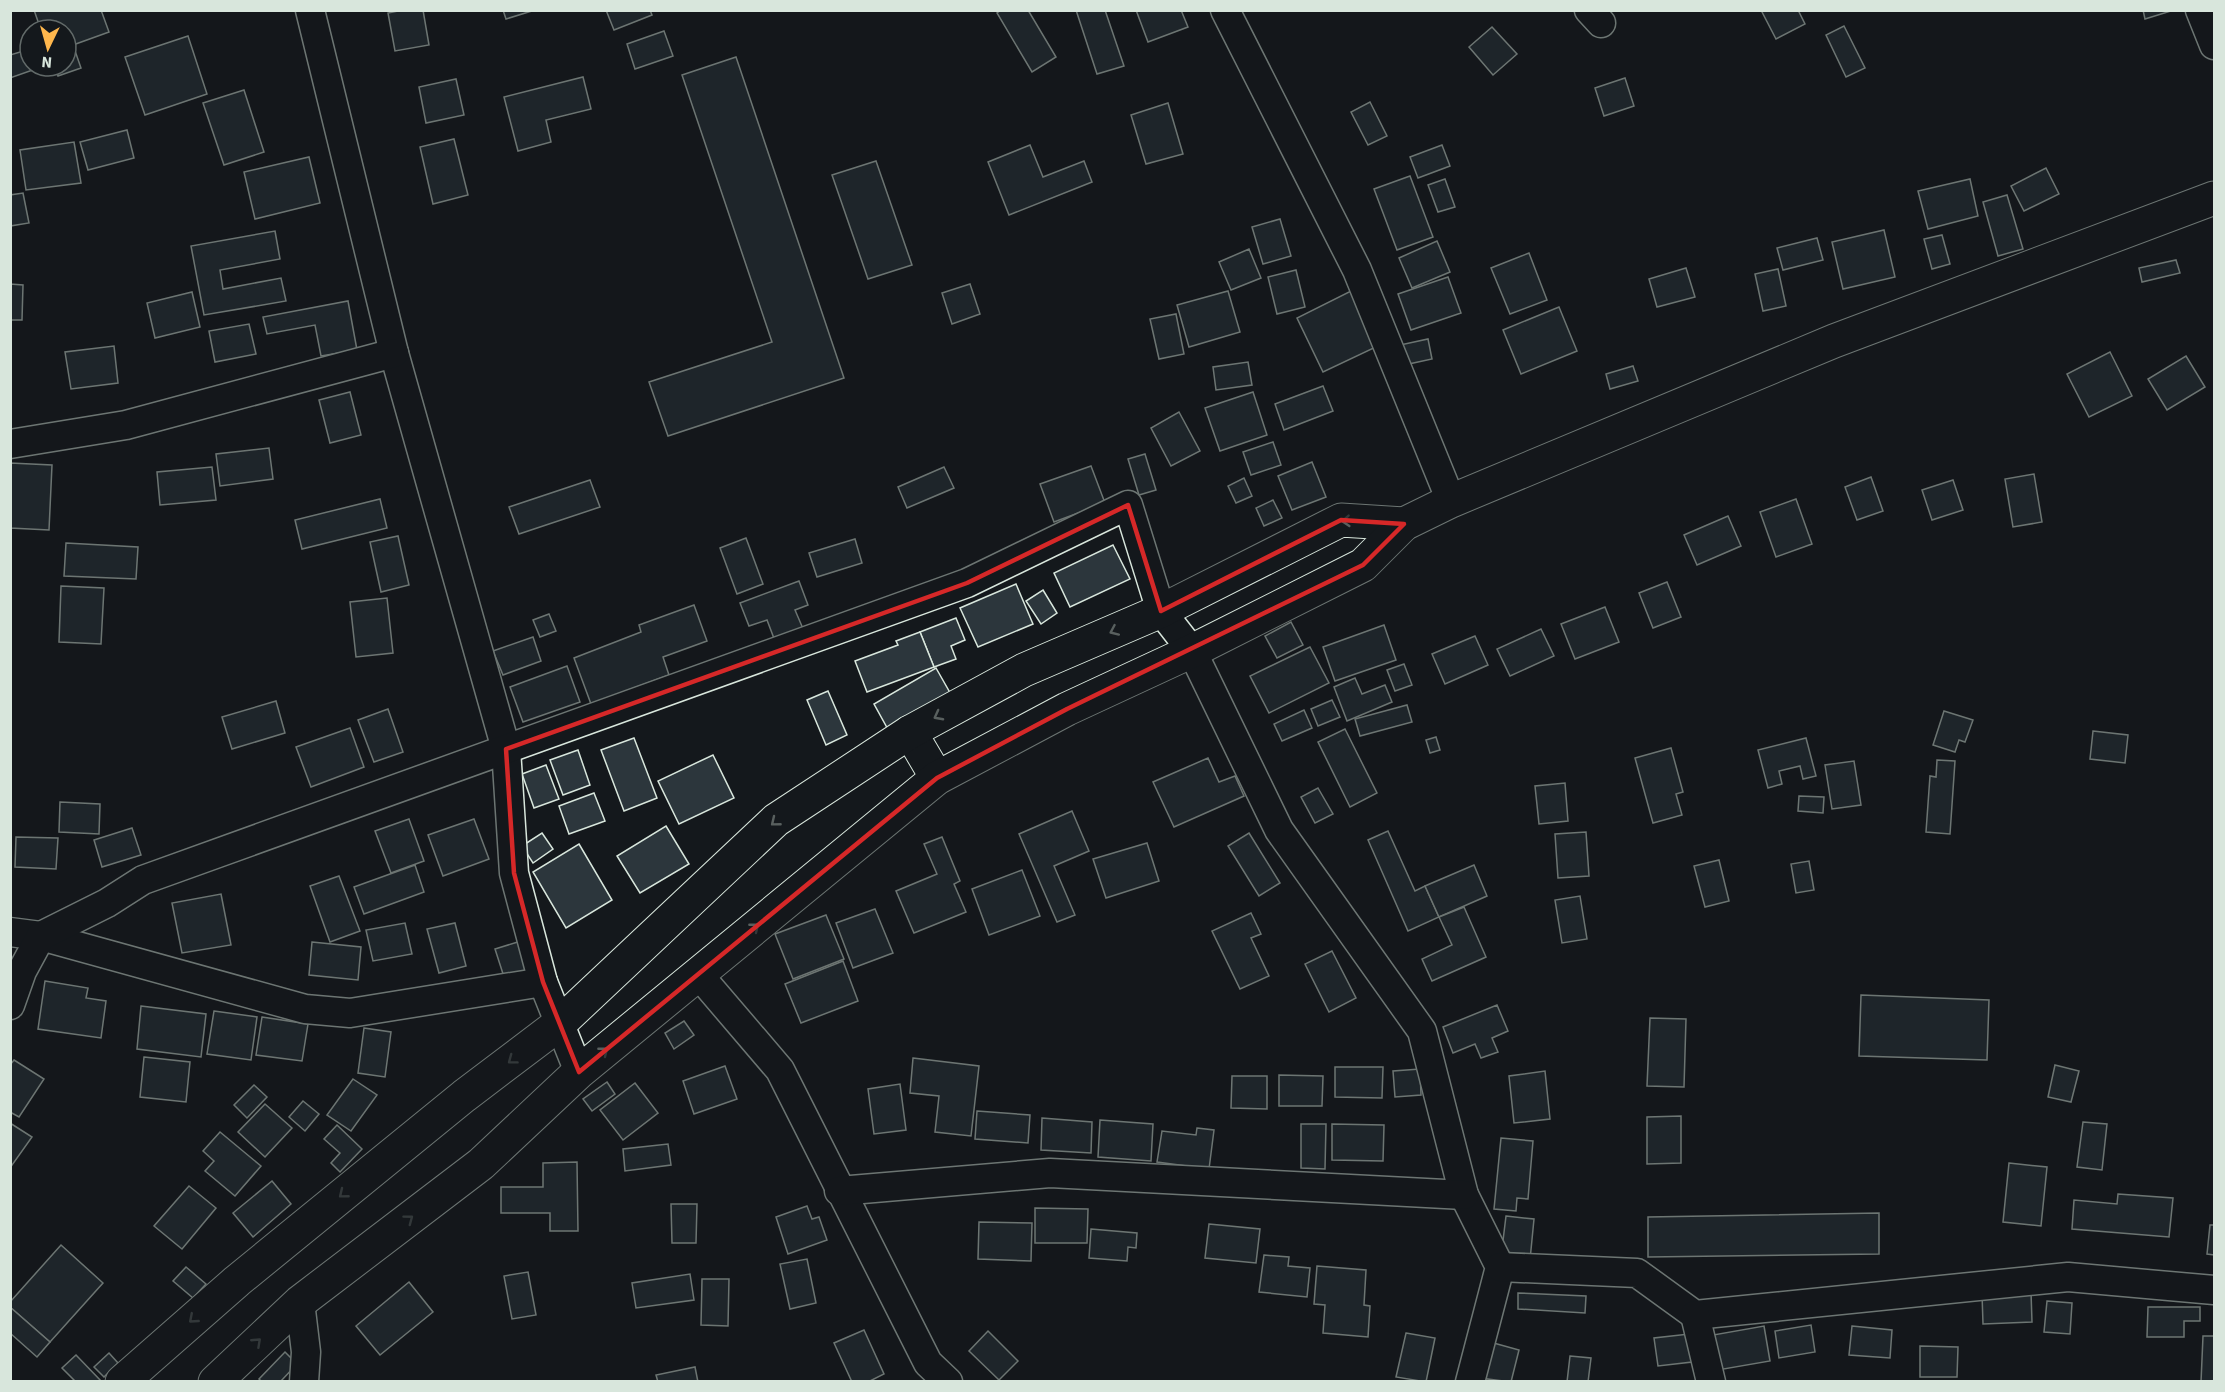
<svg xmlns="http://www.w3.org/2000/svg" width="2225" height="1392" viewBox="0 0 2225 1392" font-family="'Source Sans 3',sans-serif">
<style>
.building{fill:#2c363c;stroke:#d8e6dc;stroke-width:1.5}
.lines{fill:none;stroke-linecap:round;stroke-linejoin:round}
.street-casing{stroke:#d8e6dc;stroke-width:31}
.primary-casing{stroke:#d8e6dc;stroke-width:35}
.street{stroke:#14181c;stroke-width:28}
.primary{stroke:#14181c;stroke-width:33}
.oneway{stroke:#59605f}
.marked{fill:none;stroke:#d62828;stroke-width:4.5;stroke-linejoin:round}
</style>
<rect width="100%" height="100%" fill="#14181c"/>
<g class="building">
<polygon points="34,10 101,10 109,32 73,45 81,68 58,76 55,66 66,66 66,30 41,30"/>
<polygon points="403,10 423,10 429,45 395,51 388,13"/>
<polygon points="503,10 535,10 506,19"/>
<polygon points="606,10 650,10 652,15 614,30"/>
<polygon points="1001,10 1028,10 1056,57 1032,72 997,13"/>
<polygon points="1076,10 1105,10 1124,66 1097,74"/>
<polygon points="1136,10 1181,10 1188,27 1148,42"/>
<polygon points="1761,10 1798,10 1805,24 1776,39"/>
<polygon points="2143,10 2171,10 2171,11 2145,19"/>
<polygon points="1844,26 1865,68 1846,77 1826,35"/>
<polygon points="1492,27 1517,54 1493,75 1469,47"/>
<polygon points="664,31 673,56 635,69 627,44"/>
<polygon points="188,36 207,94 145,115 125,57"/>
<polygon points="30,49 30,66 44,66 10,78 10,55"/>
<polygon points="736,57 844,378 668,436 649,382 772,342 682,75"/>
<polygon points="583,77 591,109 546,120 551,142 518,151 504,97"/>
<polygon points="1625,78 1634,106 1604,116 1595,88"/>
<polygon points="456,79 464,115 426,123 419,87"/>
<polygon points="244,90 264,152 224,165 203,103"/>
<polygon points="1370,102 1387,136 1368,145 1351,112"/>
<polygon points="1168,103 1183,154 1146,164 1131,115"/>
<polygon points="127,130 134,158 88,170 80,142"/>
<polygon points="454,139 468,195 433,204 420,147"/>
<polygon points="74,142 81,183 26,190 20,150"/>
<polygon points="1030,145 1043,177 1084,161 1092,182 1009,215 988,162"/>
<polygon points="1442,145 1450,166 1418,178 1410,157"/>
<polygon points="309,157 320,203 255,219 244,172"/>
<polygon points="876,161 912,265 868,279 832,175"/>
<polygon points="2046,168 2059,194 2024,211 2011,186"/>
<polygon points="1410,176 1433,237 1397,250 1374,189"/>
<polygon points="1445,179 1455,207 1438,212 1428,185"/>
<polygon points="1970,179 1978,216 1928,229 1918,191"/>
<polygon points="23,193 29,223 10,226 10,195"/>
<polygon points="2007,195 2023,249 1998,256 1983,202"/>
<polygon points="1280,219 1291,256 1263,264 1252,227"/>
<polygon points="1884,230 1895,277 1843,289 1832,242"/>
<polygon points="275,231 280,259 220,270 223,289 281,278 286,301 204,315 191,246"/>
<polygon points="1942,235 1950,264 1932,269 1924,239"/>
<polygon points="1817,238 1823,260 1783,270 1777,248"/>
<polygon points="1437,241 1450,272 1412,288 1399,258"/>
<polygon points="1249,249 1261,278 1231,290 1219,262"/>
<polygon points="1529,253 1547,300 1510,314 1491,268"/>
<polygon points="2176,260 2180,273 2142,282 2139,268"/>
<polygon points="1686,268 1695,297 1657,307 1649,279"/>
<polygon points="1778,269 1786,306 1763,311 1755,274"/>
<polygon points="1296,270 1305,307 1277,314 1268,277"/>
<polygon points="1448,277 1461,313 1411,330 1398,294"/>
<polygon points="10,284 23,285 22,320 10,320"/>
<polygon points="970,284 980,314 952,324 942,293"/>
<polygon points="1228,291 1240,332 1189,347 1177,305"/>
<polygon points="1351,291 1378,346 1323,372 1297,318"/>
<polygon points="192,292 200,327 155,338 147,303"/>
<polygon points="348,301 357,350 321,356 315,325 267,334 263,317"/>
<polygon points="1559,307 1577,351 1521,374 1503,330"/>
<polygon points="1176,314 1184,354 1159,359 1150,319"/>
<polygon points="249,324 256,354 215,362 209,331"/>
<polygon points="1428,339 1432,359 1404,365 1400,345"/>
<polygon points="114,346 118,383 71,389 65,352"/>
<polygon points="2110,352 2132,396 2089,417 2067,374"/>
<polygon points="2186,356 2205,387 2167,410 2148,379"/>
<polygon points="1248,362 1252,385 1216,390 1213,367"/>
<polygon points="1633,366 1638,381 1610,389 1606,374"/>
<polygon points="1323,386 1333,411 1284,430 1275,404"/>
<polygon points="350,392 361,435 330,443 319,400"/>
<polygon points="1253,392 1267,435 1220,451 1205,408"/>
<polygon points="1179,412 1200,451 1171,466 1151,428"/>
<polygon points="1273,442 1281,465 1251,475 1243,452"/>
<polygon points="269,448 273,479 220,486 216,454"/>
<polygon points="1145,454 1156,490 1139,495 1128,459"/>
<polygon points="1312,462 1326,497 1292,510 1278,476"/>
<polygon points="10,463 52,465 49,530 10,528"/>
<polygon points="1091,466 1105,503 1054,522 1040,484"/>
<polygon points="212,467 216,500 160,505 157,472"/>
<polygon points="944,467 954,488 907,508 898,487"/>
<polygon points="2034,474 2042,522 2013,527 2005,479"/>
<polygon points="1871,477 1883,511 1857,520 1845,487"/>
<polygon points="1244,478 1252,496 1236,503 1228,486"/>
<polygon points="590,480 600,507 519,534 509,507"/>
<polygon points="1953,480 1963,510 1932,520 1922,490"/>
<polygon points="380,499 387,528 302,549 295,520"/>
<polygon points="1796,499 1812,544 1776,557 1760,512"/>
<polygon points="1273,500 1282,518 1264,526 1256,508"/>
<polygon points="1728,516 1741,546 1697,565 1684,535"/>
<polygon points="398,536 409,585 381,592 370,542"/>
<polygon points="746,538 763,584 737,594 720,548"/>
<polygon points="855,539 862,563 817,577 809,553"/>
<polygon points="66,543 138,547 136,579 64,576"/>
<polygon points="1113,545 1130,579 1070,607 1054,573"/>
<polygon points="799,581 808,605 795,610 804,631 775,641 767,620 749,626 740,603"/>
<polygon points="1667,582 1681,617 1653,628 1639,593"/>
<polygon points="1016,584 1033,624 978,647 960,608"/>
<polygon points="61,586 104,588 101,644 59,642"/>
<polygon points="1043,590 1057,613 1041,624 1026,601"/>
<polygon points="387,598 393,653 356,657 350,602"/>
<polygon points="694,605 707,641 663,657 669,675 591,704 574,658 641,632 639,625"/>
<polygon points="1605,607 1619,642 1575,659 1561,624"/>
<polygon points="549,614 556,631 540,637 533,620"/>
<polygon points="956,618 965,640 951,646 956,659 934,667 920,632"/>
<polygon points="1291,622 1303,645 1277,658 1265,636"/>
<polygon points="1384,625 1396,660 1335,681 1323,647"/>
<polygon points="1541,629 1554,656 1510,676 1497,649"/>
<polygon points="920,632 934,667 867,692 855,661 898,645 896,641"/>
<polygon points="1475,636 1488,665 1445,684 1432,654"/>
<polygon points="533,637 541,661 503,675 493,651"/>
<polygon points="1310,647 1329,683 1269,713 1250,676"/>
<polygon points="1404,664 1412,685 1395,691 1387,670"/>
<polygon points="567,666 580,702 523,722 510,687"/>
<polygon points="936,668 953,698 890,733 874,704"/>
<polygon points="1355,678 1362,694 1385,685 1392,702 1347,721 1334,687"/>
<polygon points="828,691 847,735 826,745 807,700"/>
<polygon points="1332,700 1340,717 1318,726 1311,709"/>
<polygon points="276,701 285,733 232,749 222,717"/>
<polygon points="1407,705 1412,722 1360,736 1355,719"/>
<polygon points="388,709 403,752 374,762 358,720"/>
<polygon points="1304,710 1312,728 1282,741 1274,724"/>
<polygon points="1944,711 1973,720 1965,742 1959,740 1955,752 1933,745"/>
<polygon points="350,728 364,767 311,787 296,747"/>
<polygon points="1345,729 1377,793 1350,807 1318,742"/>
<polygon points="2093,731 2128,735 2125,763 2090,759"/>
<polygon points="1436,737 1440,750 1430,753 1426,740"/>
<polygon points="634,738 657,798 624,811 601,750"/>
<polygon points="1806,738 1816,776 1803,779 1800,766 1779,771 1782,784 1768,788 1758,750"/>
<polygon points="1671,748 1683,792 1676,794 1682,815 1653,823 1635,758"/>
<polygon points="578,750 590,785 563,795 550,760"/>
<polygon points="713,755 734,798 679,824 658,781"/>
<polygon points="1208,758 1219,782 1235,776 1244,796 1174,827 1153,782"/>
<polygon points="1937,760 1955,761 1950,834 1926,832 1930,776 1936,777"/>
<polygon points="1854,761 1861,805 1832,809 1825,765"/>
<polygon points="546,765 559,799 534,808 522,774"/>
<polygon points="1565,783 1568,821 1539,824 1535,786"/>
<polygon points="1318,788 1333,814 1315,823 1301,797"/>
<polygon points="594,793 605,821 569,834 559,806"/>
<polygon points="1799,796 1824,797 1823,813 1798,811"/>
<polygon points="60,802 100,804 99,834 59,832"/>
<polygon points="1072,811 1089,851 1054,866 1075,915 1057,922 1019,834"/>
<polygon points="409,819 424,861 391,873 375,831"/>
<polygon points="474,819 489,859 443,876 428,835"/>
<polygon points="666,826 689,864 640,893 617,856"/>
<polygon points="132,828 141,855 102,867 94,840"/>
<polygon points="1388,831 1415,891 1425,886 1439,917 1408,931 1368,840"/>
<polygon points="1586,832 1589,876 1558,878 1555,834"/>
<polygon points="542,833 553,849 533,863 522,846"/>
<polygon points="1249,833 1280,883 1259,896 1228,846"/>
<polygon points="16,837 58,838 56,869 15,867"/>
<polygon points="942,837 960,881 954,884 966,912 914,933 896,891 937,874 924,844"/>
<polygon points="1147,843 1159,881 1106,898 1093,859"/>
<polygon points="579,844 612,900 566,928 533,872"/>
<polygon points="1719,860 1729,901 1705,907 1694,866"/>
<polygon points="1809,861 1814,890 1796,893 1791,864"/>
<polygon points="415,865 424,892 364,914 354,887"/>
<polygon points="1474,865 1487,896 1439,917 1425,886"/>
<polygon points="1022,870 1040,916 989,935 972,889"/>
<polygon points="339,876 360,931 330,942 310,886"/>
<polygon points="221,894 231,945 182,953 172,903"/>
<polygon points="1580,896 1587,939 1562,943 1555,900"/>
<polygon points="1464,907 1486,957 1432,981 1422,959 1452,945 1439,917"/>
<polygon points="875,909 893,953 853,968 836,923"/>
<polygon points="1251,913 1261,934 1251,938 1269,976 1240,989 1212,931"/>
<polygon points="826,915 844,959 793,979 775,934"/>
<polygon points="405,923 412,954 373,961 366,930"/>
<polygon points="455,923 466,966 439,973 427,929"/>
<polygon points="521,941 531,973 505,980 495,949"/>
<polygon points="312,942 361,947 358,980 309,975"/>
<polygon points="1332,951 1356,998 1329,1012 1305,964"/>
<polygon points="843,961 858,1001 801,1023 785,984"/>
<polygon points="45,981 88,988 86,998 106,1001 101,1038 38,1029"/>
<polygon points="1861,995 1989,1000 1987,1060 1859,1056"/>
<polygon points="1497,1005 1508,1031 1492,1038 1498,1052 1481,1058 1475,1044 1453,1053 1443,1027"/>
<polygon points="141,1006 206,1014 201,1057 137,1049"/>
<polygon points="214,1011 257,1017 251,1060 207,1054"/>
<polygon points="262,1017 308,1024 302,1061 256,1055"/>
<polygon points="1650,1018 1686,1019 1684,1087 1647,1086"/>
<polygon points="684,1021 694,1035 674,1049 665,1033"/>
<polygon points="364,1028 391,1032 385,1077 358,1073"/>
<polygon points="144,1057 190,1062 186,1102 140,1097"/>
<polygon points="913,1058 979,1066 971,1136 935,1132 939,1096 910,1093"/>
<polygon points="14,1060 44,1079 19,1117 10,1112 10,1065"/>
<polygon points="2055,1065 2079,1071 2071,1102 2048,1097"/>
<polygon points="725,1066 737,1099 694,1114 683,1081"/>
<polygon points="1335,1067 1383,1067 1382,1098 1335,1097"/>
<polygon points="1420,1069 1421,1095 1395,1097 1393,1071"/>
<polygon points="1545,1071 1550,1119 1514,1123 1509,1076"/>
<polygon points="1279,1075 1323,1076 1322,1106 1279,1106"/>
<polygon points="1232,1076 1267,1076 1267,1109 1231,1108"/>
<polygon points="353,1079 377,1095 351,1131 327,1115"/>
<polygon points="607,1082 615,1094 592,1111 583,1099"/>
<polygon points="635,1083 658,1113 623,1140 600,1110"/>
<polygon points="900,1084 906,1130 874,1134 868,1089"/>
<polygon points="254,1085 267,1097 247,1118 234,1105"/>
<polygon points="303,1101 319,1114 305,1131 289,1117"/>
<polygon points="265,1104 292,1128 265,1157 238,1132"/>
<polygon points="977,1111 1030,1115 1028,1143 975,1139"/>
<polygon points="1681,1116 1681,1163 1647,1164 1647,1117"/>
<polygon points="1042,1118 1092,1122 1091,1153 1041,1150"/>
<polygon points="1100,1120 1153,1124 1151,1161 1098,1157"/>
<polygon points="2083,1122 2107,1124 2102,1170 2077,1167"/>
<polygon points="10,1123 32,1137 10,1168"/>
<polygon points="1301,1124 1326,1124 1325,1169 1301,1168"/>
<polygon points="1332,1124 1384,1125 1383,1161 1332,1160"/>
<polygon points="337,1125 362,1149 340,1172 331,1163 340,1153 324,1139"/>
<polygon points="1197,1128 1214,1130 1209,1169 1157,1162 1162,1131 1196,1135"/>
<polygon points="220,1132 261,1166 235,1196 205,1171 214,1161 203,1151"/>
<polygon points="1501,1138 1533,1141 1528,1199 1517,1198 1516,1211 1494,1209"/>
<polygon points="668,1144 671,1165 625,1171 623,1149"/>
<polygon points="577,1162 578,1231 550,1231 550,1213 501,1213 501,1187 543,1187 543,1163"/>
<polygon points="2009,1163 2047,1167 2041,1226 2003,1222"/>
<polygon points="272,1181 291,1204 253,1237 233,1213"/>
<polygon points="189,1186 216,1208 182,1249 154,1226"/>
<polygon points="2118,1194 2173,1198 2169,1237 2072,1229 2074,1200 2117,1204"/>
<polygon points="671,1204 697,1204 696,1243 672,1243"/>
<polygon points="807,1206 812,1219 819,1217 827,1240 788,1254 776,1217"/>
<polygon points="1035,1208 1088,1209 1087,1243 1035,1243"/>
<polygon points="1879,1213 1879,1254 1648,1257 1648,1217"/>
<polygon points="1506,1216 1534,1219 1530,1260 1501,1257"/>
<polygon points="979,1222 1032,1223 1031,1261 978,1259"/>
<polygon points="1209,1224 1260,1229 1256,1263 1205,1258"/>
<polygon points="2210,1225 2214,1225 2214,1255 2207,1254"/>
<polygon points="1091,1229 1137,1233 1136,1248 1128,1247 1127,1261 1089,1258"/>
<polygon points="61,1245 103,1283 50,1342 10,1307 10,1302"/>
<polygon points="1264,1255 1289,1257 1288,1266 1310,1268 1307,1297 1259,1292"/>
<polygon points="807,1259 816,1303 790,1309 780,1264"/>
<polygon points="1317,1266 1366,1270 1364,1305 1370,1306 1368,1337 1323,1333 1325,1305 1314,1304"/>
<polygon points="186,1267 206,1284 193,1298 173,1281"/>
<polygon points="528,1272 536,1315 512,1319 504,1276"/>
<polygon points="690,1274 694,1300 636,1308 632,1283"/>
<polygon points="702,1279 729,1279 728,1326 701,1325"/>
<polygon points="409,1282 433,1312 380,1355 356,1326"/>
<polygon points="2031,1292 2032,1322 1983,1324 1982,1294"/>
<polygon points="1518,1293 1586,1296 1585,1313 1518,1309"/>
<polygon points="2047,1301 2072,1303 2070,1334 2044,1332"/>
<polygon points="10,1307 50,1342 37,1357 10,1333"/>
<polygon points="2148,1307 2200,1307 2200,1321 2184,1321 2184,1337 2147,1337"/>
<polygon points="1811,1325 1815,1352 1779,1358 1775,1331"/>
<polygon points="1764,1326 1770,1361 1718,1370 1713,1335"/>
<polygon points="1852,1326 1892,1330 1890,1358 1849,1355"/>
<polygon points="864,1330 884,1374 868,1382 852,1382 834,1343"/>
<polygon points="988,1331 1018,1361 999,1380 969,1351"/>
<polygon points="1406,1333 1435,1338 1426,1382 1396,1377"/>
<polygon points="1689,1334 1692,1362 1658,1366 1654,1338"/>
<polygon points="2203,1336 2214,1336 2214,1382 2201,1382"/>
<polygon points="1490,1342 1519,1350 1511,1382 1480,1378"/>
<polygon points="1920,1346 1958,1347 1957,1377 1920,1377"/>
<polygon points="285,1352 297,1364 280,1382 262,1382 259,1379"/>
<polygon points="109,1353 118,1363 104,1377 94,1367"/>
<polygon points="76,1355 102,1382 76,1382 62,1368"/>
<polygon points="1570,1356 1591,1358 1588,1382 1567,1382"/>
<polygon points="695,1367 698,1382 658,1382 656,1375"/>
</g>
<g class="lines">
<defs>
<g id="street">
<polyline points="310,10 394,353 506,749 514,873 543,982 579,1072"/>
<polyline points="1225,10 1357,270 1451,501"/>
<polyline points="1589,10 1601,23"/>
<polyline points="2200,10 2214,45"/>
<polyline points="10,444 126,425 394,353"/>
<polyline points="10,932 41,936 305,1009 350,1013 543,982"/>
<polyline points="698,974 780,1070 928,1363 948,1382"/>
<polyline points="10,1005 22,971 41,936 107,903 143,880 967,583 1128,505 1161,611 1192,651 1279,830 1422,1031 1464,1195 1500,1267 1470,1382"/>
<polyline points="839,1191 1050,1173 1464,1195"/>
<polyline points="1500,1267 1637,1273 1695,1315 2068,1277 2214,1290"/>
<polyline points="300,1302 306,1352 304,1382"/>
<polyline points="1695,1315 1711,1382"/>
</g>
<g id="primary">
<polyline points="910,732 937,778"/>
<polyline points="122,1382 237,1281 464,1096 559,1024 776,820 910,732 1024,670 1161,611 1341,520 1404,524"/>
<polyline points="215,1382 300,1302 481,1164 579,1072 937,778 1067,709 1192,651 1363,565 1404,524 1451,501 1834,341 2214,198"/>
</g>
</defs>
<use href="#street" class="street-casing"/>
<use href="#primary" class="primary-casing"/>
<use href="#street" class="street"/>
<use href="#primary" class="primary"/>
</g>
<defs><path id="oneway-chevron" d="M-2-3.5L2.5 0L-2 3.5" fill="none" stroke-width="1.6" stroke-linecap="round" stroke-linejoin="round" transform="scale(1.5)"/></defs>
<g class="oneway">
<use href="#oneway-chevron" transform="translate(1346 521) rotate(176)"/>
<use href="#oneway-chevron" transform="translate(1114 631) rotate(156)"/>
<use href="#oneway-chevron" transform="translate(938 716) rotate(152)"/>
<use href="#oneway-chevron" transform="translate(775 822) rotate(141)"/>
<use href="#oneway-chevron" transform="translate(755 927) rotate(-39)"/>
<use href="#oneway-chevron" transform="translate(604 1051) rotate(-39)"/>
<use href="#oneway-chevron" transform="translate(512 1060) rotate(143)"/>
<use href="#oneway-chevron" transform="translate(343 1194) rotate(141)"/>
<use href="#oneway-chevron" transform="translate(409 1219) rotate(-37)"/>
<use href="#oneway-chevron" transform="translate(193 1319) rotate(139)"/>
<use href="#oneway-chevron" transform="translate(257 1342) rotate(-43)"/>
</g>
<path d="M0 0H2225V1392H0ZM1128,505l33,106 180,-91 63,4 -41,41 -296,144 -130,69 -358,294 -36,-90 -29,-109 -8,-124 461,-166z" fill="#14181c" fill-opacity=".55" fill-rule="evenodd"/>
<path class="marked" d="M1128,505l33,106 180,-91 63,4 -41,41 -296,144 -130,69 -358,294 -36,-90 -29,-109 -8,-124 461,-166z"/>
<rect width="2225" height="1392" fill="none" stroke="#d8e6dc" stroke-width="24"/>
<g transform="translate(48 48) rotate(185)"><circle r="28" fill="#14181c" stroke="#626a69" stroke-width="1.5"/>
<path d="M0-4.5L10 22L0 15L-10 22Z" fill="#ffb74d"/>
<text y="-9" font-size="16" font-weight="bold" text-anchor="middle" fill="#d8e6dc">N</text>
</g>
</svg>
